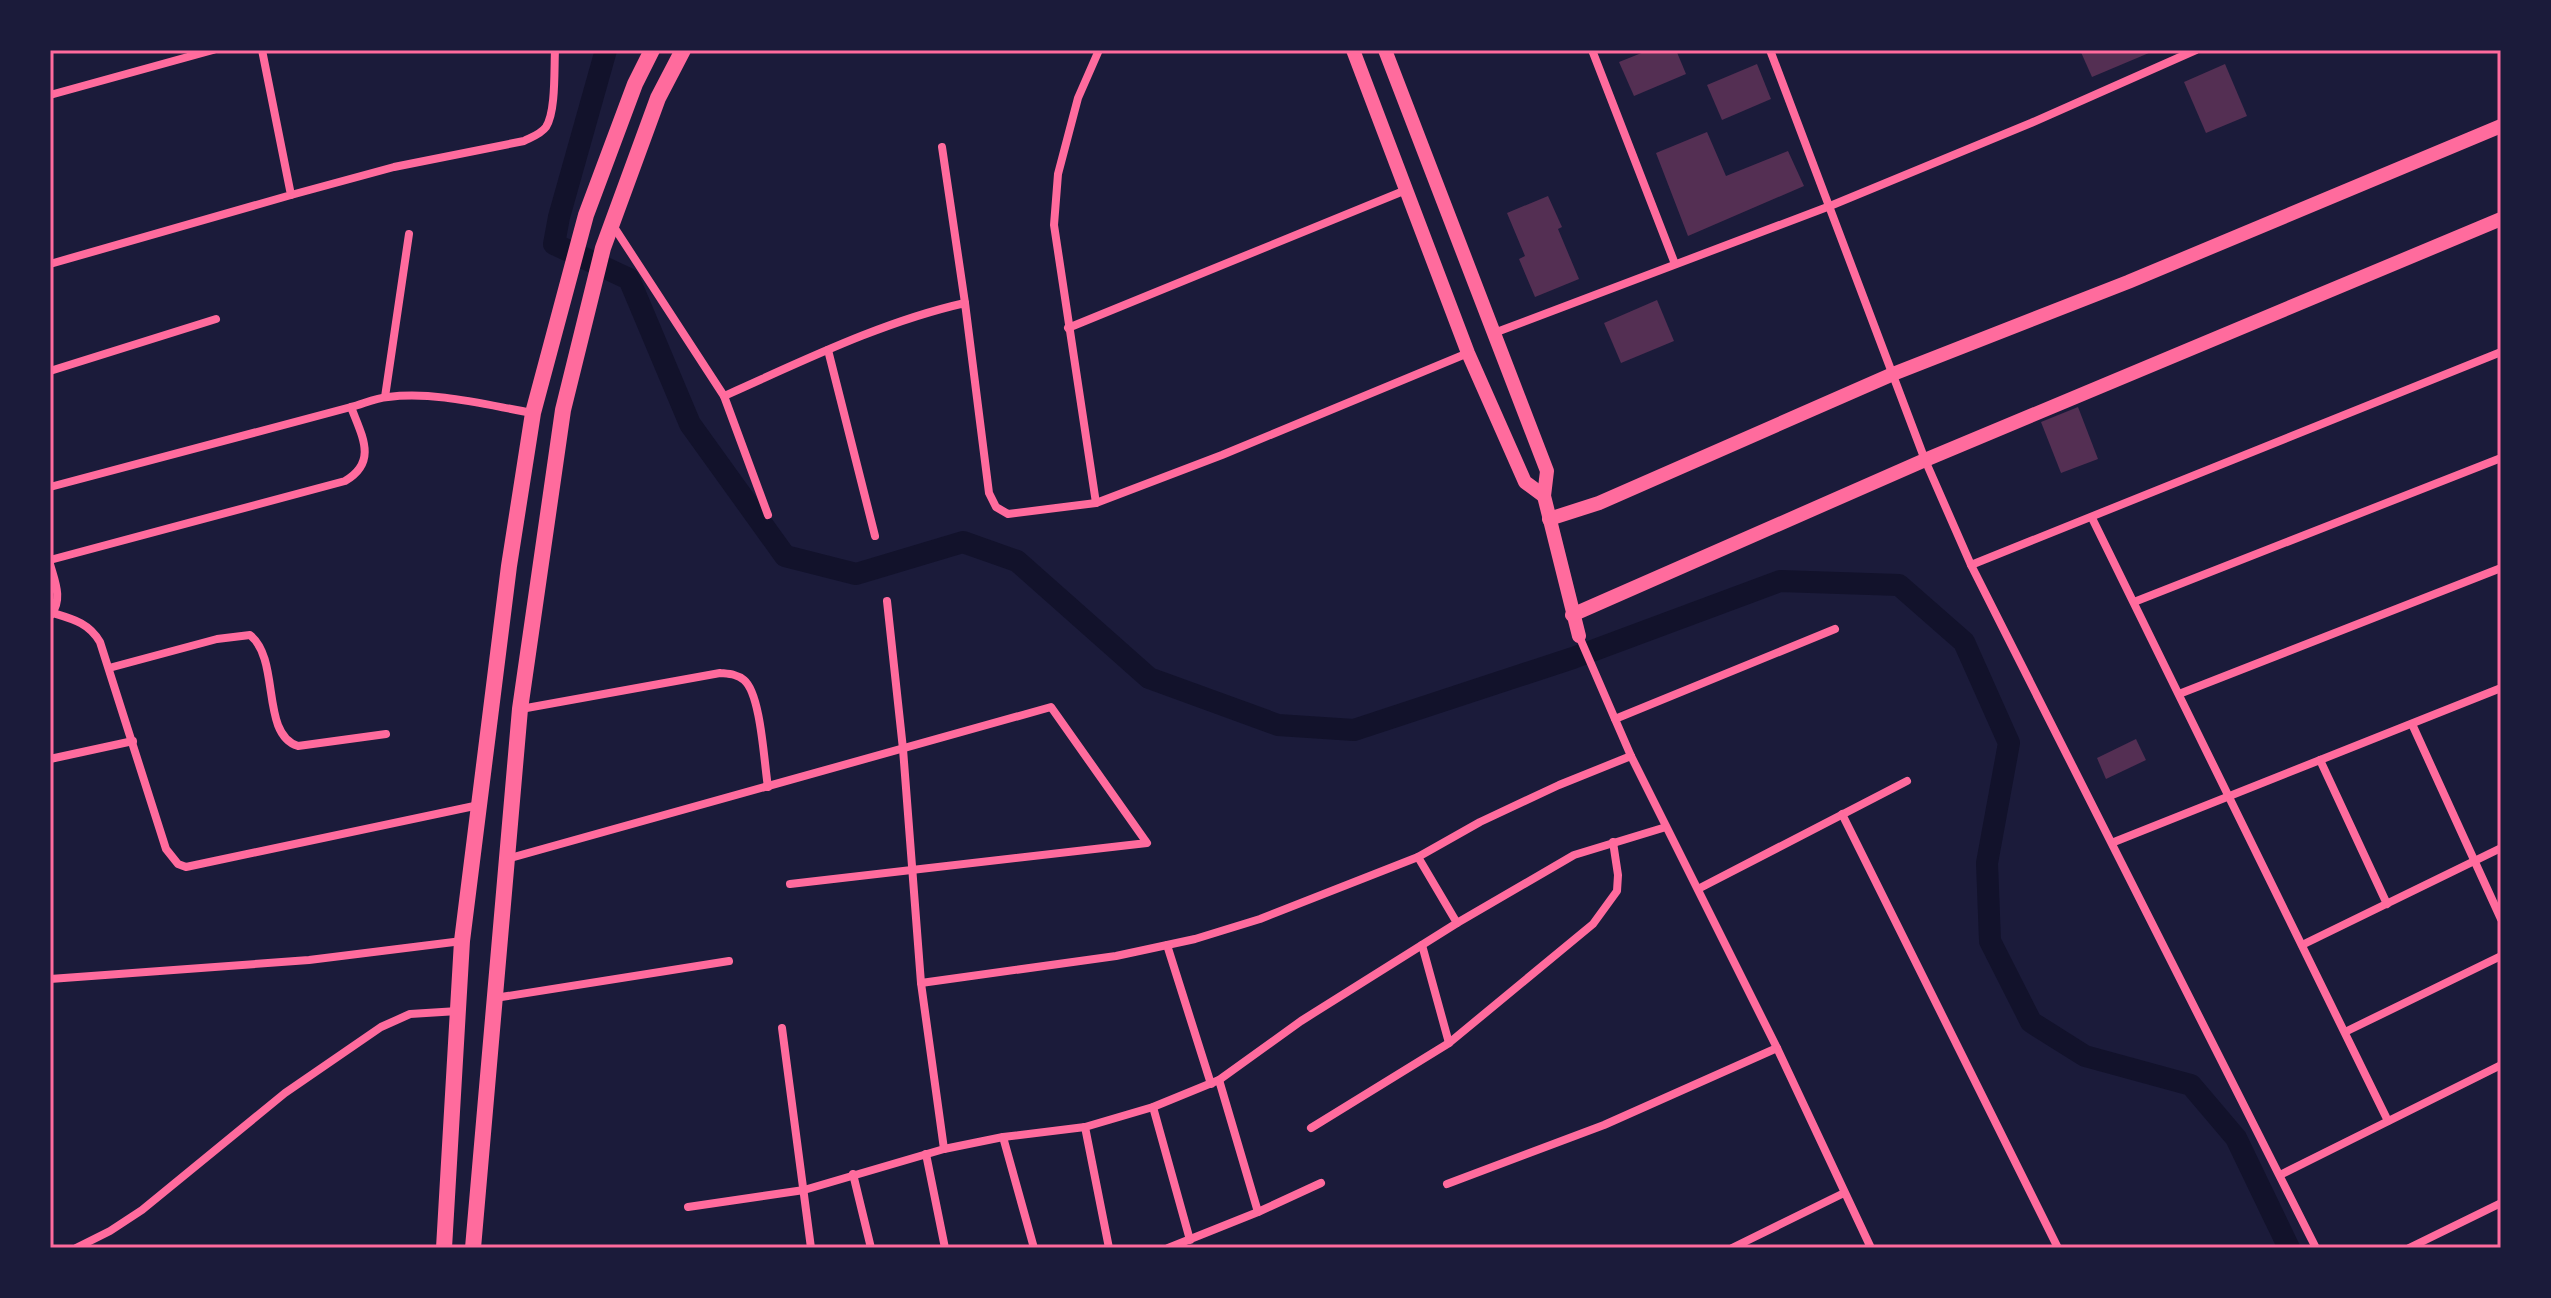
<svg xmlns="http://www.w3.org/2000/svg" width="2551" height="1298" viewBox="0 0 2551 1298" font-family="'Times New Roman',serif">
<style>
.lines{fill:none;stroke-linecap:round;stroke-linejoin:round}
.canal{stroke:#12122b;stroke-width:22}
.building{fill:#542f53}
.minor{stroke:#ff6b9d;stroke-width:8}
.tertiary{stroke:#ff6b9d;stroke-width:14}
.primary{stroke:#ff6b9d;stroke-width:16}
.neatline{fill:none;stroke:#ff6b9d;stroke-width:3}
</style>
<rect width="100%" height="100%" fill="#1b1b3a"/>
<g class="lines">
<polyline class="canal" points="606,50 559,217 554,244 629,279 690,424 785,556 856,574 963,542 1017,561 1149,678 1278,725 1354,730 1573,658 1780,581 1899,585 1964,642 2009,743 1987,863 1990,941 2031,1022 2085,1056 2191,1085 2236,1138 2289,1248"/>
</g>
<g class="building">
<polygon points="1649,50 1676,50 1686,74 1634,96 1619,62"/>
<polygon points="2080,50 2156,50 2092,77"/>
<polygon points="1757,64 1771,99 1722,120 1707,85"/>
<polygon points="2225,64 2247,116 2206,133 2184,82"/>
<polygon points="1707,132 1726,176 1788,151 1804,186 1688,236 1656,153"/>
<polygon points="1548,196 1562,227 1558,229 1579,279 1535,297 1519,259 1525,256 1507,213"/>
<polygon points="1657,300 1674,341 1621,363 1604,323"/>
<polygon points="2078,407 2098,459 2061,473 2041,422"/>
<polygon points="2136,739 2146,760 2106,779 2097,758"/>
</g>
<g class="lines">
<g class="minor">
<polyline points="1099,50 1078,98 1058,174 1054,225 1096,503 1222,455 1468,353"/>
<polyline points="1592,50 1675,264"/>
<polyline points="1770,50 1925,460 1971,565 2316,1248"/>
<polyline points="50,95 213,50"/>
<polyline points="942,147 965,303"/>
<path d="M291,195l103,-28 130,-26c8,-4 17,-7 22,-14 10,-15 8,-58 9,-77"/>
<path d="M612,224l112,172c79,-35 157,-74 241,-93l24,190 7,14 12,7 88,-11"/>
<polyline points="50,264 291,195 262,50"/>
<polyline points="1068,328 1406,190"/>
<polyline points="1494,333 1830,206 2031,123 2196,50"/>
<polyline points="828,350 875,536"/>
<polyline points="50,371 216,319"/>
<polyline points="724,396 768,515"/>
<polyline points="385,397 409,234"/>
<polyline points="50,487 351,407"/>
<polyline points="2092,518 2388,1121"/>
<path d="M50,560l295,-79c33,-19 17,-45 6,-74 12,-3 24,-9 37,-10 47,-6 98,8 145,16"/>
<path d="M50,564c5,18 13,35 1,51"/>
<polyline points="1971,565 2501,352"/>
<polyline points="887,601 903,749 921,983 944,1149"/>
<polyline points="2134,602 2501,458"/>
<path d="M53,613c20,6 36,10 47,29l66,207 12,15 8,3 293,-62"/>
<polyline points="1579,636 1631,756 1777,1048 1871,1248"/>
<path d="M109,668l108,-29 33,-4c31,25 10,99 48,111l88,-12"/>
<polyline points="2179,694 2501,568"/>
<path d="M521,709l199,-36c9,1 17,1 24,7 17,14 20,83 24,107"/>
<polyline points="1615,719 1835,629"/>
<polyline points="2412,724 2501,919"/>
<polyline points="50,759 133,741"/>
<polyline points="2320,760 2387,904"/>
<polyline points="1842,814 2058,1248"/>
<polyline points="2114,842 2501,688"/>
<polyline points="507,859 1051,707 1147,843 790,884"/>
<polyline points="1698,889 1907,781"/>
<polyline points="1457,923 1574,855 1666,827"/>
<polyline points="1167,945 1211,1084"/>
<polyline points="1422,945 1449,1043"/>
<polyline points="2302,945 2501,848"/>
<polyline points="50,979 309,960 462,941"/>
<polyline points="921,983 1116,956 1195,939 1260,919 1418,857 1480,822 1559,785 1631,756"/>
<polyline points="495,998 729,961"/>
<polyline points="782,1028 811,1248"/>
<polyline points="2345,1032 2501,956"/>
<polyline points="1219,1080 1258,1212"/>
<polyline points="1153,1107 1190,1240"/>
<polyline points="1085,1127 1109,1248"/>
<polyline points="1311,1128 1449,1043 1593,924 1617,891 1618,875 1613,842"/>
<polyline points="926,1154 945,1248"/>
<polyline points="853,1174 871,1248"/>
<polyline points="2280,1175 2501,1065"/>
<polyline points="1447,1184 1604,1125 1777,1048"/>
<polyline points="688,1207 804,1190 944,1149 1003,1137"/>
<polyline points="76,1248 110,1231 142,1210 285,1093 381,1027 410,1014 458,1011"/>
<polyline points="1034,1248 1003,1137 1085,1127 1153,1107 1219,1080 1301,1021 1457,923 1418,857"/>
<polyline points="1168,1248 1258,1212 1321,1183"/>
<polyline points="1732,1248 1844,1193"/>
<polyline points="2409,1248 2501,1203"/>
</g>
<g class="tertiary">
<polyline points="1353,50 1468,353 1525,482 1544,496"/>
<polyline points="1385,50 1547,471 1544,496 1579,636"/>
<polyline points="1549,519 1599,503 1893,374 2128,282 2501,126"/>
<polyline points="1572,615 1925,460 2501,219"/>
</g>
<g class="primary">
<polyline points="444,1248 462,941 509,566 533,413 586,215 635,84 652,50"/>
<polyline points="473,1248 520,709 563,410 603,248 658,98 683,50"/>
</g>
</g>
<rect width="2551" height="1298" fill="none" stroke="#1b1b3a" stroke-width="104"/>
<rect x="52" y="52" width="2447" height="1194" class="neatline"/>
</svg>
